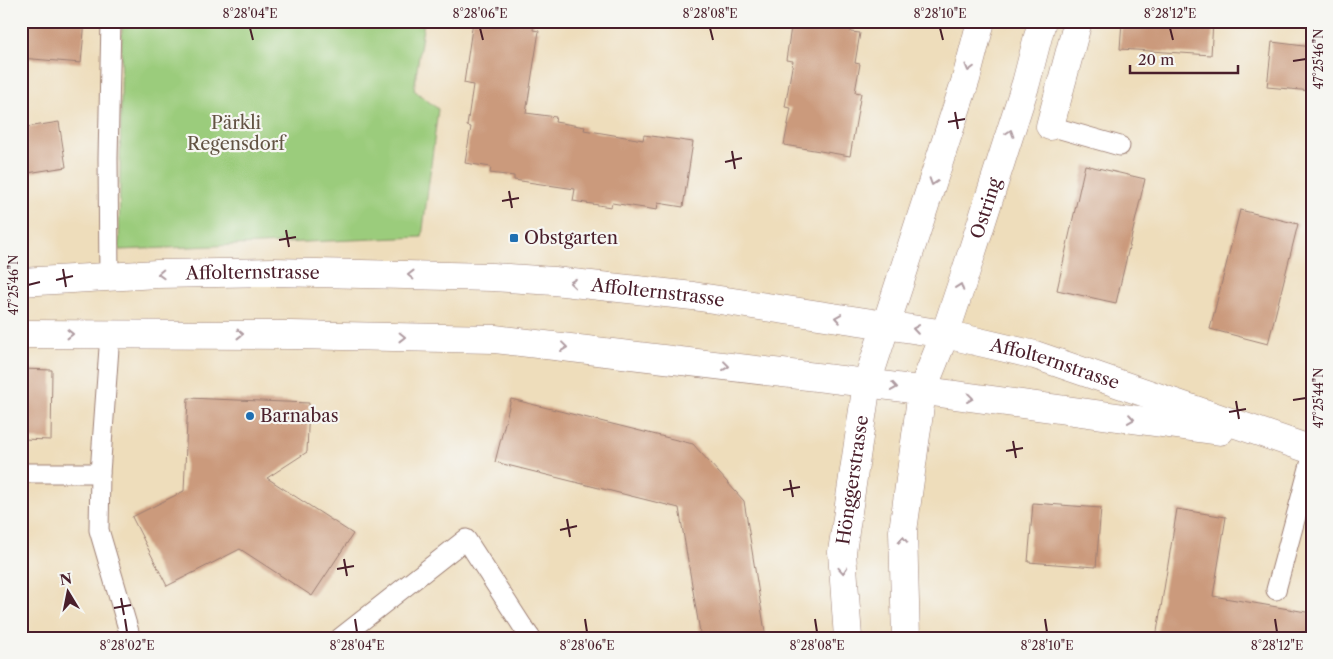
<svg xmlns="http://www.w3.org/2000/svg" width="1333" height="659" viewBox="0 0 1333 659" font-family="'Libre Caslon Text',serif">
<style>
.green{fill:#9bcc7b;stroke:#727653}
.building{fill:#cb9a7c}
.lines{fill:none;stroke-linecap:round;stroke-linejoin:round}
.lane-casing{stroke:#9c7e73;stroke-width:21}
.street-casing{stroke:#9c7e73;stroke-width:29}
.secondary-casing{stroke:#9c7e73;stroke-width:29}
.lane{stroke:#fff;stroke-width:19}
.street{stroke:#fff;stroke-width:28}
.secondary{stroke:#fff;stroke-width:28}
.oneway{stroke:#ae9aa0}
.ticks{fill:none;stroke:#4a1f2b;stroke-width:2}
.poi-dot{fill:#1f6fb2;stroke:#f6f6f2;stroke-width:2}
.labels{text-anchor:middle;stroke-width:4.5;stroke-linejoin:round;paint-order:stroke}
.park-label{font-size:18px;fill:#625343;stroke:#f6f6f2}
.street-label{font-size:18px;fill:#4a1f2b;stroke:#f6f6f2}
.poi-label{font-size:18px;fill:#4a1f2b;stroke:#f6f6f2;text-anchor:start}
.neatline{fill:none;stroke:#4a1f2b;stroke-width:2}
.ticks-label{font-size:12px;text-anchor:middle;fill:#4a1f2b}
</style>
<rect width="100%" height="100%" fill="#f6f6f2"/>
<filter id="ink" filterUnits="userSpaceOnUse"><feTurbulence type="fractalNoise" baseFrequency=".02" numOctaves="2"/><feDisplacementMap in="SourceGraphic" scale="10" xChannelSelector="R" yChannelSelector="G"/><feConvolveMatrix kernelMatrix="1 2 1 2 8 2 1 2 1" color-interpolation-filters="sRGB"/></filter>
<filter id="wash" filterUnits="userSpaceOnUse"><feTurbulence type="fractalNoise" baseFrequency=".0096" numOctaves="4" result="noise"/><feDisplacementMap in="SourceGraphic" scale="20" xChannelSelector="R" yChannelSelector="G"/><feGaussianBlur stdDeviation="1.12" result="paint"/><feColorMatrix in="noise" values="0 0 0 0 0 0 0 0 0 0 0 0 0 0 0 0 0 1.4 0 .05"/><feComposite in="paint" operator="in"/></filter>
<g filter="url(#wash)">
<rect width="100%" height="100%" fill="#edb"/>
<polygon class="green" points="122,21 424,21 414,90 438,109 422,237 119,250"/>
<g id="blocks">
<g class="building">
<polygon points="21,21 85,21 81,63 21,58"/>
<polygon points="473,21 534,21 533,30 539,31 526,113 556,117 555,122 585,127 584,130 643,140 644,135 693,142 683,207 658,203 657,210 612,203 611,207 573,201 575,189 514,180 514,176 490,173 491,167 465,163 471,127 467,126 473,85 464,83"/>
<polygon points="792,21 853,21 851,32 860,33 855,63 860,64 855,92 861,93 850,156 784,145 791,108 785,107 793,61 786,60"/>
<polygon points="1122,21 1213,21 1211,55 1120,49"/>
<polygon points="1272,42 1312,47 1312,91 1267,87"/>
<polygon points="59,122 66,167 21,174 21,128"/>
<polygon points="1085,165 1145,179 1116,303 1057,290"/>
<polygon points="1240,210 1298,224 1268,344 1210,329"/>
<polygon points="21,369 52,370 51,440 21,439"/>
<polygon points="188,398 309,403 307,452 267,478 353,534 312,596 240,549 167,586 132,517 184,491"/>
<polygon points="511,399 693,444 744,501 766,638 701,638 679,508 495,462"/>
<polygon points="1033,503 1101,508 1096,567 1028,562"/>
<polygon points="1177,509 1226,517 1213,596 1312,613 1309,638 1156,638"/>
</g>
</g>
</g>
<g filter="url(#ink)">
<use href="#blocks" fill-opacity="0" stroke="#9c7e73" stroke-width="1"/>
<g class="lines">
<defs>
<g id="lane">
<polyline points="1050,126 1120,146"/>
<polyline points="109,278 108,158 111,21"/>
<polyline points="110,334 100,473 99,530 129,632"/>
<polyline points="21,473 100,473"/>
<polyline points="1276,590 1312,457"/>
<polyline points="340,638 466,539 523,627 531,638"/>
</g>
<polyline id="street" points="1050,126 1078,21"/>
<g id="secondary">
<path id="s1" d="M21,282l136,-8 117,-2 218,5 62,4 139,15 252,38 90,21 277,95"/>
<polyline points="21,334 291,335 495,339 867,383 1220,431"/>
<path id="s2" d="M848,638l-6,-86 25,-169 99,-304 15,-58"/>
<path id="s3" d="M906,638l-3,-107 19,-140 23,-57 20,-60 61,-191 16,-62"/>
</g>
</defs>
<use href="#lane" class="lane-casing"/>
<use href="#street" class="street-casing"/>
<use href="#secondary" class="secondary-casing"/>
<use href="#lane" class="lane"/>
<use href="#street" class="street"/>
<use href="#secondary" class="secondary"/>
</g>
<defs><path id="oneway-chevron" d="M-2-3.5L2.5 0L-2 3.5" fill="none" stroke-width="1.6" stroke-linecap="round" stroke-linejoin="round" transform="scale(1.25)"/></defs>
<g class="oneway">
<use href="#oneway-chevron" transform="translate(969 68) rotate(105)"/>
<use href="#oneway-chevron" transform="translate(1010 133) rotate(-72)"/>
<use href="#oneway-chevron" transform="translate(933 182) rotate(108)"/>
<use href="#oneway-chevron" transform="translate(161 274) rotate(178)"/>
<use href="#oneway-chevron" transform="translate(411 275) rotate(-179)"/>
<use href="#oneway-chevron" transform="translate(573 283) rotate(-174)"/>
<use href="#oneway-chevron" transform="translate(960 287) rotate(-71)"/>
<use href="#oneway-chevron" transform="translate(838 318) rotate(-171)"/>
<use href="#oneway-chevron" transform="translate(916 329) rotate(-172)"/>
<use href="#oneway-chevron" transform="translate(70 334)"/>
<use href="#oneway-chevron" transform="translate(240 334)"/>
<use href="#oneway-chevron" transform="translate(402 337) rotate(1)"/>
<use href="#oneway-chevron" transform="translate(564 347) rotate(7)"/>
<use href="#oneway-chevron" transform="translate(726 366) rotate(7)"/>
<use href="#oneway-chevron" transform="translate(894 387) rotate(9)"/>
<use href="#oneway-chevron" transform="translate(970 398) rotate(7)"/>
<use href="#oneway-chevron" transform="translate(1131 419) rotate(8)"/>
<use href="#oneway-chevron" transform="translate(903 540) rotate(-91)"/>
<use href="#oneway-chevron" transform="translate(843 570) rotate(86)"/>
</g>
</g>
<path class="ticks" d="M250,28l3,12M480,28l3,12M710,28l3,12M940,28l3,12M1170,28l3,12M1293,61l13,-2M955,112l3,17M948,122l17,-3M732,151l3,18M725,162l17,-4M509,191l3,17M502,201l17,-3M286,230l3,17M279,240l17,-3M63,269l3,18M56,280l17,-4M28,285l12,-3M1293,400l13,-2M1236,401l3,18M1229,412l17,-3M1013,441l3,17M1006,451l17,-3M790,480l3,17M783,490l17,-3M567,519l3,18M560,530l17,-4M344,559l3,17M337,569l17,-3M121,598l3,17M114,608l17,-3M125,619l2,13M355,619l2,13M585,619l2,13M815,619l2,13M1045,619l2,13M1275,619l2,13"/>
<g class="poi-dot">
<rect x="509" y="233" width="10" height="10" rx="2.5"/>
<circle cx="250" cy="416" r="5"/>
</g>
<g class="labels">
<g class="park-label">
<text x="236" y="129">Pärkli<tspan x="236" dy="21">Regensdorf</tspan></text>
</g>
<g class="street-label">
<text dy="6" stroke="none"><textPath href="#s3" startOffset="442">Ostring</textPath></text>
<text dy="6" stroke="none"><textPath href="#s1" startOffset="232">Affolternstrasse</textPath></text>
<text dy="6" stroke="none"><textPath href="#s1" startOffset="638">Affolternstrasse</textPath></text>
<text dy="6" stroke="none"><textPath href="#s1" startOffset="1042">Affolternstrasse</textPath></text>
<text dy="6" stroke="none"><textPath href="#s2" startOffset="159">Hönggerstrasse</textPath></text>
</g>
<g class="poi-label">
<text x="524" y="244">Obstgarten</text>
<text x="260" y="422">Barnabas</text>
</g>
</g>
<rect width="1333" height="659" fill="none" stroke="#f6f6f2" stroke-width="55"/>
<g transform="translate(68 592) rotate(350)" stroke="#f6f6f2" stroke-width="4" paint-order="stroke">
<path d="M0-4L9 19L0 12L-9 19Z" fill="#4a1f2b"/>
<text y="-8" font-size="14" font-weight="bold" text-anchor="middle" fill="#4a1f2b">N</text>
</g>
<path d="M1130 65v8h108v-8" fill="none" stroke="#4a1f2b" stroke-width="2.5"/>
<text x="1138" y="65" font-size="15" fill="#4a1f2b" stroke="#f6f6f2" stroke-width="4" paint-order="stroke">20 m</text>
<rect x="28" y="28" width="1278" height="604" class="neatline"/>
<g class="ticks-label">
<text x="250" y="18">8°28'04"E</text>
<text x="480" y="18">8°28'06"E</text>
<text x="710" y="18">8°28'08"E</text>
<text x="940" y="18">8°28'10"E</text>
<text x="1170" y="18">8°28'12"E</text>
<text transform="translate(1319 59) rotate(-90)" y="4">47°25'46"N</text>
<text transform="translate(14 285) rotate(-90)" y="4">47°25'46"N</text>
<text transform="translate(1319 398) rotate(-90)" y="4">47°25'44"N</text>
<text x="127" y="650">8°28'02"E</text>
<text x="357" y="650">8°28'04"E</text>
<text x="587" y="650">8°28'06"E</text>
<text x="817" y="650">8°28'08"E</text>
<text x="1047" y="650">8°28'10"E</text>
<text x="1277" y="650">8°28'12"E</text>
</g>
</svg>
